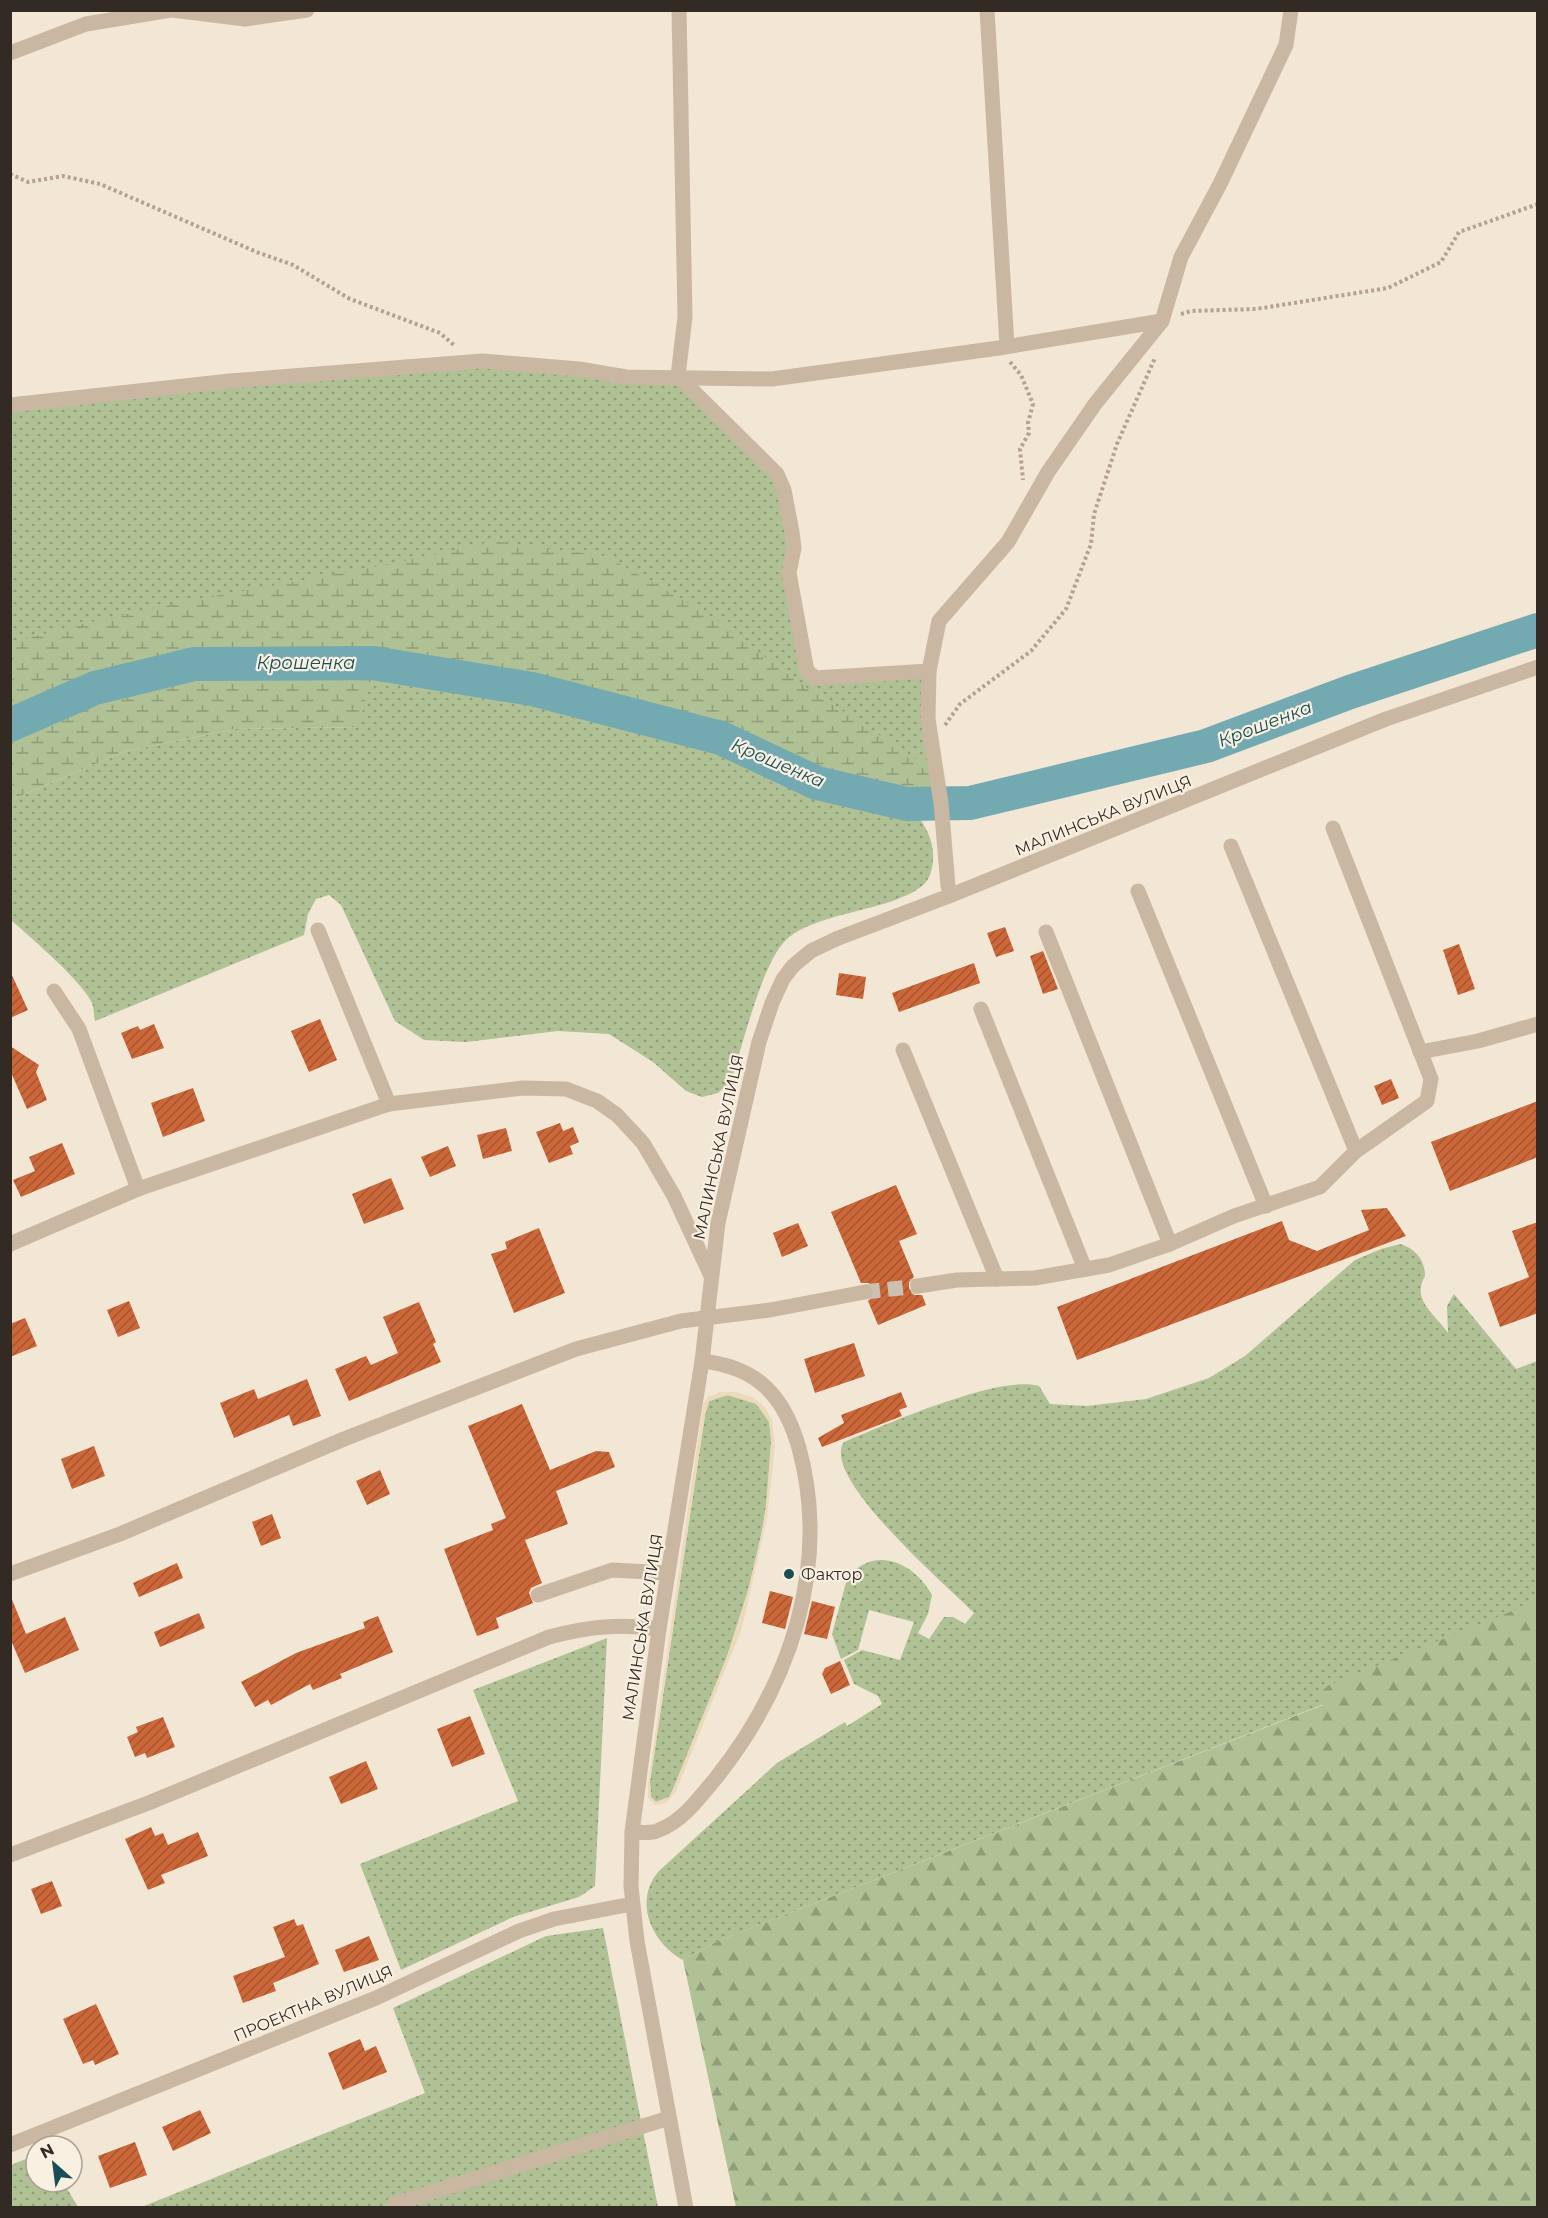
<svg xmlns="http://www.w3.org/2000/svg" width="1548" height="2218" viewBox="0 0 1548 2218" font-family="Montserrat,sans-serif">
<style>
.grass{fill:url(#grass-dots)}
.forest{fill:url(#forest-firs)}
.wetland{fill:url(#wetland-marsh)}
.plaza{fill:#ebd9bb;fill-rule:evenodd}
.lines{fill:none;stroke-linecap:round;stroke-linejoin:round}
.river{stroke:#73a9b0;stroke-width:34}
.building{fill:url(#building-hatch)}
.minor-tunnel{stroke:#ccc0b2;stroke-width:15;stroke-dasharray:15 8;stroke-linecap:butt}
.path{stroke:#b5a18c;stroke-width:4;stroke-dasharray:3 3;stroke-linecap:butt}
.minor{stroke:#cab7a1;stroke-width:15}
.poi-dot{fill:#194e56;stroke:#f9f0e2;stroke-width:2}
.labels{text-anchor:middle;stroke-width:4.5;stroke-linejoin:round;paint-order:stroke}
.street-label{font-size:16px;fill:#342a24;stroke:#f9f0e2}
.poi-label{font-size:16px;fill:#342a24;stroke:#f9f0e2;text-anchor:start}
.water-label{font-size:18px;font-style:italic;fill:#194e56;stroke:#f9f0e2}
</style>
<defs>
<pattern id="grass-dots" width="8" height="8" patternUnits="userSpaceOnUse" patternTransform="scale(1.5)"><rect width="8" height="8" fill="#afc195"/><path d="M2 2h.1M6 6h.1" fill="none" stroke="#8f9d79" stroke-width="1.8" stroke-linecap="round"/></pattern>
<pattern id="forest-firs" width="22" height="20" patternUnits="userSpaceOnUse" patternTransform="scale(1.5)"><rect width="22" height="20" fill="#afc195"/><path d="M5 1l3.5 6h-7zM16 11l3.5 6h-7z" fill="#8f9d79"/></pattern>
<pattern id="wetland-marsh" width="20" height="14" patternUnits="userSpaceOnUse" patternTransform="scale(1.5)"><rect width="20" height="14" fill="#afc195"/><path d="M1 5h8M5 5V1M11 12h8M15 12V8" fill="none" stroke="#8f9d79"/></pattern>
<pattern id="building-hatch" width="6" height="6" patternUnits="userSpaceOnUse" patternTransform="scale(1.5)"><rect width="6" height="6" fill="#cc6739"/><path d="M-1 1l2-2M0 6l6-6M5 7l2-2" fill="none" stroke="#a65530"/></pattern>
</defs>
<rect width="100%" height="100%" fill="#f2e6d5"/>
<g class="grass">
<path d="M482,361l196,15 106,114 5,83 18,98h122l12,132 -33,1c14,16 27,34 25,57 -1,8 -3,19 -10,24 -31,27 -108,26 -138,56 -23,23 -43,106 -54,140l-13,12 -16,4 -16,-6 -33,-29 -44,-28 -51,-3 -92,11 -42,-2 -29,-19 -54,-116 -12,-10 -13,4 -8,15 -4,21 -209,86c-1,-5 -1,-13 -3,-18 -10,-22 -62,-66 -81,-83v-120l115,-49 109,-22 124,-2 -348,-2 -1,-320z"/>
<path d="M1400,1244c15,4 25,16 25,32 -14,24 9,37 23,57l-1,-27 7,-12 62,75 21,-8v260l-819,320 -35,19c-32,-17 -50,-60 -24,-89l118,-108 68,-41 2,4 35,-22 -4,-8 -24,-12 -10,-24 18,-10 38,10 14,-38 -45,-12 -11,40 -17,9 -9,-25 15,-55c26,-35 67,-17 85,16l-4,19 -10,19 11,6 15,-22h9l12,7 9,-11c-24,-25 -155,-136 -130,-171 40,-17 156,-68 195,-56l11,18 37,2 59,-7 63,-21 36,-22 110,-96 26,-11z"/>
<path d="M728,1395c11,1 25,4 33,13 14,15 10,38 9,57 -7,115 -52,222 -98,327l-3,5 -13,5 -5,-5 -1,-15 55,-367 4,-14z"/>
<polygon points="607,1638 595,1886 579,1897 513,1917 401,1970 360,1864 518,1801 473,1690"/>
<polygon points="603,1928 658,2207 139,2208 425,2093 393,2008 546,1936"/>
<polygon points="36,2155 36,2182 63,2182 78,2207 11,2207 11,2165"/>
</g>
<polygon class="forest" points="1537,1601 1537,2207 736,2207 683,1960 718,1941 1323,1705 1321,1692 1329,1685"/>
<path class="wetland" d="M494,541l112,15 108,62 86,65 136,89 5,31 -34,1 -90,-21 -96,-45 -189,-49 -159,-26 -14,64 -124,2 -109,22 -115,49v-157c158,-46 323,-63 483,-102z"/>
<path class="plaza" d="M720,1392h15l17,5 12,9 8,14 3,25 -8,73 -25,110 -66,163 -10,12 -11,2 -7,-7v-14l55,-379 5,-8zM727,1395l29,9 13,18 2,19 -6,77 -17,72 -21,66 -55,135 -3,6 -13,5 -5,-5 -1,-15 55,-367 4,-14z"/>
<g class="lines">
<polyline class="river" points="10,725 95,688 194,664 373,663 532,689 721,738 817,783 907,804 970,803 1206,746 1350,692 1538,630"/>
</g>
<g class="building">
<polygon points="1005,927 1014,951 996,957 987,933"/>
<polygon points="1459,944 1475,989 1458,995 1443,950"/>
<polygon points="1043,951 1058,989 1043,994 1030,956"/>
<polygon points="974,963 980,983 899,1012 892,993"/>
<polygon points="10,971 28,1010 10,1018"/>
<polygon points="839,973 866,977 863,999 836,995"/>
<polygon points="320,1019 337,1060 309,1072 291,1031"/>
<polygon points="154,1024 164,1048 132,1059 121,1033 138,1026 140,1030"/>
<polygon points="10,1046 39,1065 36,1072 47,1100 27,1109 10,1070"/>
<polygon points="1391,1079 1399,1098 1382,1105 1374,1086"/>
<polygon points="193,1088 205,1121 163,1137 151,1103"/>
<polygon points="1538,1101 1538,1157 1450,1191 1431,1142"/>
<polygon points="560,1123 563,1131 573,1127 579,1142 570,1146 573,1154 549,1163 536,1132"/>
<polygon points="506,1128 512,1151 483,1159 477,1135"/>
<polygon points="62,1143 75,1174 21,1197 13,1180 35,1171 29,1157"/>
<polygon points="448,1146 456,1166 430,1177 421,1157"/>
<polygon points="391,1178 404,1209 364,1224 352,1194"/>
<polygon points="896,1185 917,1234 899,1241 914,1277 909,1282 909,1288 914,1295 922,1295 926,1305 878,1325 868,1301 874,1296 874,1290 869,1283 861,1283 831,1212"/>
<polygon points="1387,1208 1406,1236 1077,1360 1057,1307 1282,1221 1289,1240 1317,1251 1369,1230 1361,1210"/>
<polygon points="1538,1222 1538,1313 1500,1327 1488,1293 1529,1277 1512,1231"/>
<polygon points="798,1223 808,1246 782,1257 773,1233"/>
<polygon points="539,1228 565,1293 514,1313 491,1254 507,1249 505,1242"/>
<polygon points="129,1301 140,1328 118,1337 107,1310"/>
<polygon points="419,1302 436,1342 433,1344 441,1362 349,1401 335,1369 366,1356 371,1365 398,1353 383,1317"/>
<polygon points="25,1318 37,1346 10,1357 10,1324"/>
<polygon points="854,1343 865,1376 815,1393 804,1359"/>
<polygon points="307,1379 321,1416 293,1426 289,1415 234,1438 220,1403 254,1389 258,1399"/>
<polygon points="901,1392 907,1407 899,1410 902,1416 822,1447 818,1438 844,1423 841,1415"/>
<polygon points="522,1404 550,1470 596,1451 609,1452 615,1467 556,1491 568,1524 525,1540 542,1583 531,1588 529,1593 533,1603 496,1618 499,1628 477,1636 444,1549 493,1530 491,1524 506,1518 468,1426"/>
<polygon points="94,1446 105,1476 72,1489 61,1459"/>
<polygon points="380,1470 390,1494 367,1505 356,1481"/>
<polygon points="272,1514 281,1538 261,1546 252,1522"/>
<polygon points="177,1563 183,1578 139,1597 133,1583"/>
<polygon points="770,1591 793,1597 785,1629 762,1623"/>
<polygon points="11,1597 26,1634 65,1617 79,1650 25,1673 10,1638"/>
<polygon points="812,1601 835,1607 827,1639 804,1634"/>
<polygon points="199,1613 205,1628 160,1647 154,1632"/>
<polygon points="378,1616 393,1652 340,1674 342,1678 313,1690 310,1684 271,1705 268,1700 255,1707 241,1682 296,1653 365,1628 363,1622"/>
<polygon points="840,1661 850,1685 831,1694 822,1674 825,1668"/>
<polygon points="470,1716 485,1754 452,1767 437,1729"/>
<polygon points="163,1717 175,1747 147,1758 145,1753 135,1757 127,1737 138,1732 136,1727"/>
<polygon points="366,1761 378,1789 341,1804 329,1777"/>
<polygon points="151,1827 155,1836 163,1833 168,1845 198,1832 208,1856 161,1875 165,1883 148,1890 125,1839"/>
<polygon points="52,1881 62,1906 41,1914 31,1889"/>
<polygon points="294,1919 297,1926 303,1924 319,1964 273,1983 276,1991 243,2003 233,1976 285,1957 273,1927"/>
<polygon points="369,1936 379,1960 344,1972 335,1950"/>
<polygon points="96,2004 119,2054 95,2065 93,2060 83,2064 63,2019"/>
<polygon points="360,2039 365,2051 376,2046 387,2072 343,2090 328,2053"/>
<polygon points="200,2110 211,2133 173,2151 162,2127"/>
<polygon points="135,2142 147,2175 110,2188 98,2156"/>
</g>
<g class="lines">
<polyline class="minor-tunnel" points="865,1292 918,1286"/>
<g class="path">
<polyline points="10,174 28,182 63,176 100,184 259,253 293,265 350,299 440,333 455,346"/>
<polyline points="1181,314 1191,311 1256,309 1388,288 1441,262 1459,232 1538,204"/>
<polyline points="1010,362 1021,375 1033,404 1028,423 1029,433 1020,449 1023,480"/>
<polyline points="945,725 960,704 1031,651 1066,609 1091,544 1094,514 1117,444 1155,358"/>
</g>
<g class="minor">
<polyline points="172,10 245,19 307,10"/>
<polyline points="679,10 685,317 678,376 777,474 784,490 792,532 794,548 789,573 807,671 815,678 929,671"/>
<polyline points="987,10 1007,346"/>
<polyline points="10,53 86,24 171,10"/>
<polyline points="10,405 230,381 482,361 579,369 626,377 772,379 999,348 1162,321"/>
<polyline points="1231,846 1356,1151"/>
<polyline points="948,886 941,803 928,719 929,671 939,621 1008,542 1048,472 1095,404 1162,321 1181,257 1220,184 1286,45 1291,10"/>
<polyline points="1138,891 1266,1206"/>
<polyline points="318,930 389,1104"/>
<polyline points="1046,932 1170,1244"/>
<polyline points="54,991 79,1029 138,1189"/>
<polyline points="981,1009 1085,1269"/>
<polyline points="903,1050 997,1279"/>
<polyline points="1420,1052 1478,1041 1538,1024"/>
<polyline points="10,1244 138,1189 389,1104 523,1088 566,1089 597,1101 617,1115 643,1143 674,1196 711,1276"/>
<polyline points="918,1286 957,1280 1035,1278 1109,1265 1170,1244 1234,1216 1320,1187 1356,1151 1427,1101 1431,1079 1333,828"/>
<polyline points="10,1574 120,1534 344,1439 576,1349 681,1321 770,1310 865,1292"/>
<polyline points="538,1595 612,1570 668,1573"/>
<path d="M632,1832c9,0 20,2 27,-2 24,-9 41,-33 57,-52 74,-93 115,-212 83,-330 -15,-53 -42,-81 -97,-87"/>
<path d="M10,1855l141,-53 398,-165c38,-10 71,-14 110,-8"/>
<polyline points="10,2145 376,1998 519,1931 554,1919 632,1904"/>
<polyline points="394,2204 669,2118"/>
<polyline points="686,2208 637,1941 631,1886 632,1832 659,1629 702,1361 718,1223 759,1042 772,1003 783,979 793,966 811,951 836,939 949,896 1386,719 1538,667"/>
</g>
</g>
<circle class="poi-dot" cx="789" cy="1574" r="6"/>
<g class="labels">
<g class="street-label">
<text transform="translate(1103 815) rotate(-22)" y="6">МАЛИНСЬКА ВУЛИЦЯ</text>
<text transform="translate(718 1147) rotate(-78)" y="6">МАЛИНСЬКА ВУЛИЦЯ</text>
<text transform="translate(642 1627) rotate(-81)" y="6">МАЛИНСЬКА ВУЛИЦЯ</text>
<text transform="translate(313 2003) rotate(-23)" y="6">ПРОЕКТНА ВУЛИЦЯ</text>
</g>
<g class="poi-label">
<text x="801" y="1580">Фактор</text>
</g>
<g class="water-label">
<text x="306" y="669">Крошенка</text>
<text transform="translate(1265 724) rotate(-21)" y="6">Крошенка</text>
<text transform="translate(778 763) rotate(23)" y="6">Крошенка</text>
</g>
</g>
<rect width="1548" height="2218" fill="none" stroke="#342a24" stroke-width="24"/>
<g transform="translate(54 2164) rotate(332)"><circle r="28" fill="#f9f0e2" stroke="#aaa196" stroke-width="1.5"/>
<path d="M0-4.5L10 22L0 15L-10 22Z" fill="#194e56"/>
<text y="-9" font-size="16" font-weight="bold" text-anchor="middle" fill="#342a24">N</text>
</g>
</svg>
